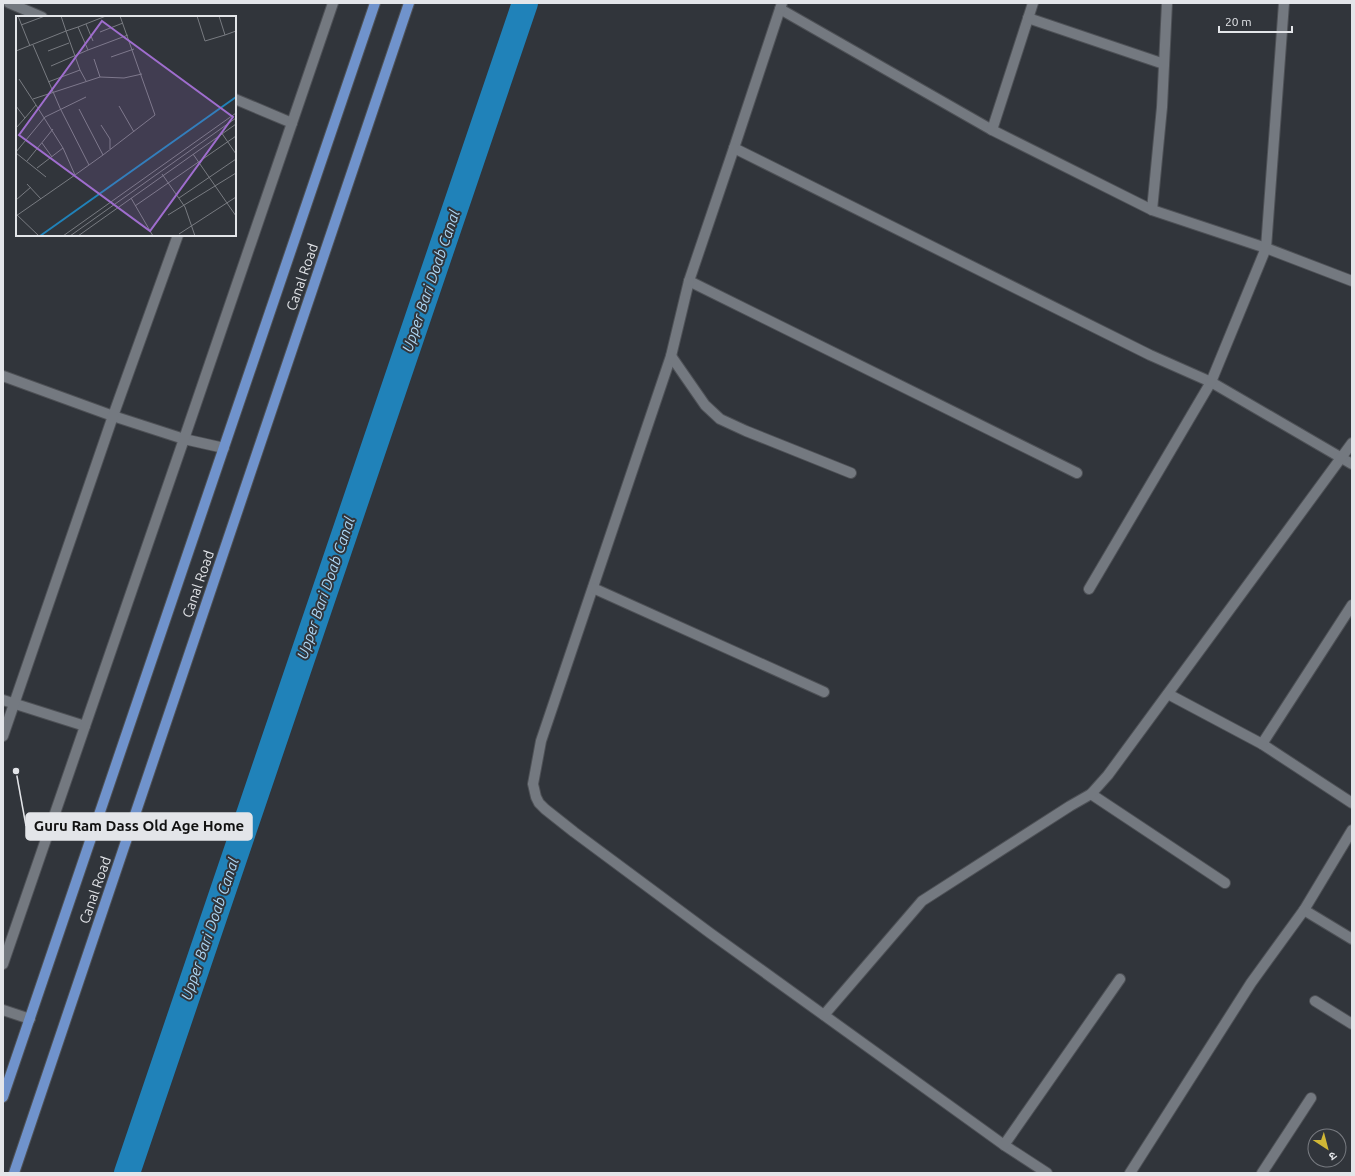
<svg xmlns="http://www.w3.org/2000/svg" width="1355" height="1176" viewBox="0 0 1355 1176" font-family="Ubuntu,'Noto Sans Devanagari',sans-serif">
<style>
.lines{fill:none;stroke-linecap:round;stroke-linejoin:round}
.canal{stroke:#2082b9;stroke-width:26}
.minor-casing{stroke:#4e5156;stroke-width:12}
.major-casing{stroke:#4e5156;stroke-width:12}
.minor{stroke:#747980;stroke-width:10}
.major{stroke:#7093cc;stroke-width:10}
.labels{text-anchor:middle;stroke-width:4;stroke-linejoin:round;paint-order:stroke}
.street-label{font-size:14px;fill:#e3e5e9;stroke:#31353b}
.water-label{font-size:15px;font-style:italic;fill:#add6f4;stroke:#31353b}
.inset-river{fill:none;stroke:#2082b9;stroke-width:2}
.inset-road{fill:none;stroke:#787b81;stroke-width:1}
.view{fill:#9f6dce;fill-opacity:0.15;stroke:#9f6dce;stroke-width:2}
.inset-edge{fill:none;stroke:#e3e5e9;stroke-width:2}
.leader{fill:none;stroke:#e3e5e9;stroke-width:1.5}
.callout-dot{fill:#e3e5e9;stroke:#31353b;stroke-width:1.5}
.callout{fill:#e3e5e9;stroke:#e3e5e9;stroke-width:1.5}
.callout-label{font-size:15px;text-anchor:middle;font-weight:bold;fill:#111}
</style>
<rect width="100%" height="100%" fill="#31353b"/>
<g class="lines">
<polyline class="canal" points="127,1173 525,3"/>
<defs>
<g id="minor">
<polyline points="9,3 42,17"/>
<polyline points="782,3 780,9 992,130"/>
<polyline points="1033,3 992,130 1152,210 1266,248 1352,281"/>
<polyline points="780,9 734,148 1150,355 1211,382 1352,464"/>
<polyline points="1028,18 1164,64"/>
<polyline points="235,99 292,123"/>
<polyline points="734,148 689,281 1077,473"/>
<polyline points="1152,210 1162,107 1167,3"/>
<polyline points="689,281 671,356 541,741 533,784 536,797 539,803 545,809 574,832 710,933 1004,1145 1047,1173"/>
<polyline points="671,356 705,405 720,419 746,431 851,473"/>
<polyline points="3,376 113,416 184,439 224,448"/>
<polyline points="593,588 824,692"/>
<polyline points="1089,589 1211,382 1266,248 1284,3"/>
<polyline points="1352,605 1262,744 1352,803"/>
<polyline points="1168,694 1262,744"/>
<polyline points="3,700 85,726"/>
<polyline points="3,736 113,416 178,235"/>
<polyline points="1091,794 1225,883"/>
<polyline points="1304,910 1352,830"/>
<polyline points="3,964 184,439 333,3"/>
<polyline points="1315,1001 1352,1024"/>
<polyline points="3,1010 30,1019"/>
<polyline points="824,1015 922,901 1070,806 1091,794 1108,775 1352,443"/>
<polyline points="1004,1145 1120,979"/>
<polyline points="1130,1173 1251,983 1304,910 1352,939"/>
<polyline points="1262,1173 1311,1098"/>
</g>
<g id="major">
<polyline points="3,1097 375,3"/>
<polyline points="14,1173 409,3"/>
</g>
</defs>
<use href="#minor" class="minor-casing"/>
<use href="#major" class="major-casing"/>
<use href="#minor" class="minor"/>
<use href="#major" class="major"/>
</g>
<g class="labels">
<g class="street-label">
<text transform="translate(302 277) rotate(-71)" y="5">Canal Road</text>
<text transform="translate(198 584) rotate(-71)" y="5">Canal Road</text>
<text transform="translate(95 890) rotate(-71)" y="5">Canal Road</text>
</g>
<g class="water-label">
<text transform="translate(431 281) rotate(-71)" y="5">Upper Bari Doab Canal</text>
<text transform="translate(326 588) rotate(-71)" y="5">Upper Bari Doab Canal</text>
<text transform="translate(210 929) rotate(-71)" y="5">Upper Bari Doab Canal</text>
</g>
</g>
<g transform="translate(16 16)">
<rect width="220" height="220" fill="#31353b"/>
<path class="inset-river" d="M24,220l196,-139"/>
<path class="inset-road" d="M2,0l12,30M181,0l8,25 20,-6M203,0l6,19 11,-4M70,8l7,17M5,9l24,-9M62,11l28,-11M84,16l23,-9M17,29l27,63 29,57 -14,10M0,35l50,-20 -5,-15M32,35l21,-8M95,41l23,-8M78,43l6,18M35,50l37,-16M64,54l6,11M32,66l32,-12 -14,-39 12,-4 10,23 40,-15M17,83l67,-22 24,1 18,-4M20,89l27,43 -26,20M0,90l9,12 11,-13 -17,-26M103,90l15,26M63,93l24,46 -14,10M85,109l9,14v10M0,112l9,-10M205,116l15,22M26,127l10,14M0,136l29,-35 41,-20M0,137l30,24M177,138l43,62M87,139l52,-40 -35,-99M11,145l26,-32M146,158l23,33 10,29M11,168l14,15M115,182l22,38M163,182l57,-39M0,184l15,-13M119,190l101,-70M0,198l23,22M152,199l68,-42M0,200l59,-41 -12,-27M163,218l57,-37M47,220l173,-123M54,220l166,-118M62,220l158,-112"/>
<path class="view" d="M86,5l131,96 -83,114 -131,-96z"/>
<rect width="220" height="220" class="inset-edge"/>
</g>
<path class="leader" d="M16 771L26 826"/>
<circle class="callout-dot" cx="16" cy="771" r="4"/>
<rect class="callout" x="26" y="813" width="226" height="27" rx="4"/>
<g class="callout-label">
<text x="139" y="831">Guru Ram Dass Old Age Home</text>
</g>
<rect width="1355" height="1176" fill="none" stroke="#e3e5e9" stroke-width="8"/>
<g transform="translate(1327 1148) rotate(144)"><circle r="19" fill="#31353b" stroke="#787b81"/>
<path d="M0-3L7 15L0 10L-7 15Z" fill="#d1b736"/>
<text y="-6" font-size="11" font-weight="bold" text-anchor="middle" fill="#e3e5e9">उ</text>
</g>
<path d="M1219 26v6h73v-6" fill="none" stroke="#e3e5e9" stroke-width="2"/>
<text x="1225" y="26" font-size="12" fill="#e3e5e9" stroke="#31353b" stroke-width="3" paint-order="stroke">20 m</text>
</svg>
